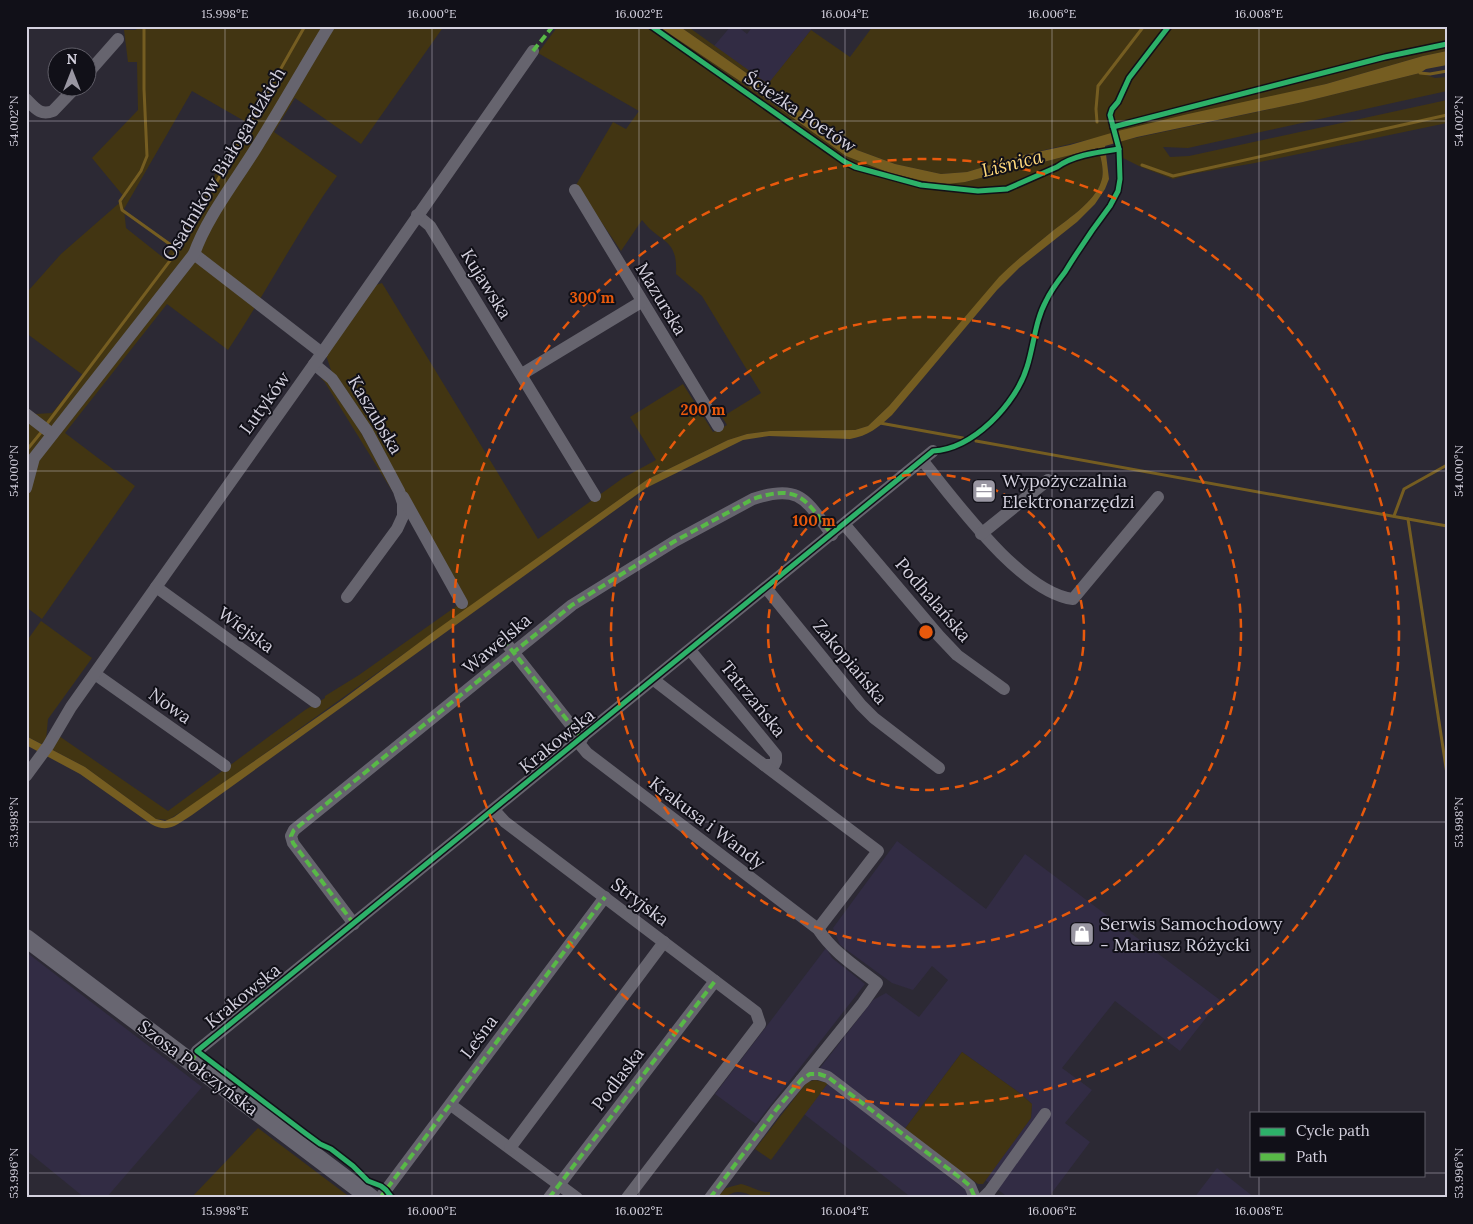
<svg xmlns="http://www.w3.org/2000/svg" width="1473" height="1224" viewBox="0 0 1473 1224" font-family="Lora,serif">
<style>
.built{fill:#322c44}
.green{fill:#423512;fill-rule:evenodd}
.water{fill:#755d21}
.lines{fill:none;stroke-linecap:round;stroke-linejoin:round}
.stream{stroke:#755d21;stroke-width:3}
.street{stroke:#66646e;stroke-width:12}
.secondary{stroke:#686671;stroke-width:18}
.quiet{stroke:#58b947;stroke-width:4;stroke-dasharray:8 4;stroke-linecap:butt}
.cycleway-casing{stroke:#111018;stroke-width:8}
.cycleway{stroke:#2db169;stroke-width:5}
.ticks{fill:none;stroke:#d4d1de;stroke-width:1;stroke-opacity:0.45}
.ring{fill:none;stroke:#e8590c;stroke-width:2.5;stroke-dasharray:9 6}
.labels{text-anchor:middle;stroke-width:4;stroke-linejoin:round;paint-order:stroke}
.street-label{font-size:18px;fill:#d4d1de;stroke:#111018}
.poi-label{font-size:18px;fill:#d4d1de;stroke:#111018;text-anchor:start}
.water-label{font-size:19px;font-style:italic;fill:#ffd97c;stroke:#111018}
.centre{fill:#e8590c;stroke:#111018;stroke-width:2.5}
.ring-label{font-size:15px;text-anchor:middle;font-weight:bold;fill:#e8590c;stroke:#111018;stroke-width:4;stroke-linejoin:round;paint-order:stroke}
.neatline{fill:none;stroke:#d4d1de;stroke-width:2}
.ticks-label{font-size:12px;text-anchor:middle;fill:#d4d1de}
</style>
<rect width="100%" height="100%" fill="#2c2934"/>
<g class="built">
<polygon points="731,26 737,26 747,34 753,26 811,26 811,30 768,85 714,46"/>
<polygon points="897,841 986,909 1025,854 1220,1000 1180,1051 1115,1001 1062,1068 1092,1090 1065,1123 1090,1142 1048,1198 1009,1198 985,1180 1031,1118 1032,1104 1021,1094 962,1052 904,1130 820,1068 873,1000 886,993 919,1017 948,980 932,966 913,990 892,983 840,945 833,928"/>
<polygon points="826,948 832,958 865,984 756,1124 715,1094"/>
<polygon points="26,952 202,1087 106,1198 85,1198 26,1150"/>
<polygon points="828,1083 967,1191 969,1198 912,1198 804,1114"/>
<polygon points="1217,1168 1255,1198 1194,1198"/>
</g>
<g class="green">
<path d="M138,26h306l-83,118 -66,-46 -21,34 63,44c-40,56 -71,117 -109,174l-61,-46 -102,129 70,53 -93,133 -16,-12v-199l10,6 16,-1 31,-38 -57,-42v-37l3,-6 32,-36 64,-56 -33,-40 46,-48 -1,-48h-9l-4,-32h12zM192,91l54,31 -81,137 -39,-31 -2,-19z"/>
<path d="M558,26h100l110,74 78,56 119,26 133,-34c3,11 7,23 3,34 -6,20 -36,39 -52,52 -17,14 -34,27 -49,43l-111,129 -21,20 -13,4 -85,1 -23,3 -19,6 -80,39 -451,323 -29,18 -12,-1 -71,-52 -34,-18 8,-13 109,75 137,-101 20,-12v-2l34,-21 99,-70 -127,-235 -5,-15 47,-69 9,-3 156,256 85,-61 33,-18 -26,-43 53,-33 30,48 14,-7 -5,-8 39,-24 -59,-97 -26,-22c2,-37 -16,-30 -34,-54l-21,31 -45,-66 37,-63 13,7 13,-18 -101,-58z"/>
<polygon points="679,26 687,26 768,84 811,30 850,57 873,26 1447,26 1447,51 1423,56 1326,84 1023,155 967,172 941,174 895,164 857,150"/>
<polygon points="1420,73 1435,78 1447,77 1447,91 1188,148 1163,147 1170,157 1189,156 1447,100 1447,123 1255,163 1191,174 1173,179 1141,167 1123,158 1121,141 1303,102"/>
<polygon points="320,378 326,380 343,399 394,494 324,381"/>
<polygon points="41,621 92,658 48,719 46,740 42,744 26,736 26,642"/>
<polygon points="962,1052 1021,1094 1032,1104 1031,1118 983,1184 978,1184 904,1130"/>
<polygon points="815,1080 828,1083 771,1160 755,1149 807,1082"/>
<polygon points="258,1128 351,1198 191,1198"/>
<path d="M741,1184c10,2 19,9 29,8v6c-4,0 -9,1 -12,0 -7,-2 -12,-6 -20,-6 -8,0 -11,6 -23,6l11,-10z"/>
</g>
<path class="water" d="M658,26h21l178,124 38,14 46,10 26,-2 56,-17 47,-10 48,-14 70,-17 138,-30 97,-28 24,-5v14l-21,4 -6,4 -117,29 -166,35 -32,9 4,33 -4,10 -10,15 -18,18 -58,46 -22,22 -105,125c-13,12 -24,21 -42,24l-81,-3 -26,4 -97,48 -454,327c-15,9 -23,19 -41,9l-71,-50 -54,-29v-9l59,31 71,52 9,2 9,-4 168,-117 94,-70 212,-151 80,-39 19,-6 23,-3 85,-1 13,-4 21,-20 110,-129c16,-16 33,-29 50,-43 16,-13 46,-32 52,-52 4,-10 0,-24 -3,-34l-133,34 -18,2 -19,-2 -38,-9 -44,-17 -78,-56z"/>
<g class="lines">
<g class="stream">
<polyline points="144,26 144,89 147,156 141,171 120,201 122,210 178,250"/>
<polyline points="1420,73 1430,74 1447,71"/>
<polyline points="1097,122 1096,109 1098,86 1144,26"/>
<polyline points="1142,165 1173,176 1447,115"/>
<polyline points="880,423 963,438"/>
<polyline points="46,425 178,250 305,26"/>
<polyline points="976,441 1447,526"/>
<polyline points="26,451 43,430"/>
<polyline points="1394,516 1404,489 1447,465"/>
<polyline points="1408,519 1447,774"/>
</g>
<g class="street">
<polyline points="88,73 118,39"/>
<path d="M26,99c9,9 14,17 27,12l22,-23"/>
<polyline points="575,190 718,426"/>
<polyline points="417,215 430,226 595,496"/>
<polyline points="194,254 322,353"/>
<polyline points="314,364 332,379 367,431 399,491 403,503 403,516 397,529 347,597"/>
<polyline points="522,374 641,302"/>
<polyline points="26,414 52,434"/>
<path d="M922,460c32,39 99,133 151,139l85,-102"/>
<path d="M26,488l8,-30 160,-204c13,-37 41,-72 62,-106 25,-40 48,-81 73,-122"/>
<polyline points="403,497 462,603"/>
<polyline points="844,524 939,636 957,655 1004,689"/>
<polyline points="981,534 1048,480"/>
<polyline points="156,587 315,702"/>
<polyline points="766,588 861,705 874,718 939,768"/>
<polyline points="503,639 582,739"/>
<polyline points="95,674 225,766"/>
<polyline points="654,680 764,765 774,765 776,761 776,755 690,650"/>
<path d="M578,742l9,11 231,176c15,23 37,37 59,54l-14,20 -62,77"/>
<polyline points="764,765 878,851 818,929"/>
<polyline points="26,776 48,746 71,707 322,353 533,51"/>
<polyline points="494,810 505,822 756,1012 760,1024 627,1198"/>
<path d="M354,924l-61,-81 -2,-7 3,-6 278,-225 103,-64 78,-42c47,-16 53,1 79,36"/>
<polyline points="190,1062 197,1051 933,451"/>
<polyline points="451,1105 577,1198"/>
<polyline points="510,1148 664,942"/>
<polyline points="380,1198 605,897"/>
<polyline points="549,1198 715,981"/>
<polyline points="710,1198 776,1110 801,1080 810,1074 819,1074 828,1077 963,1180 970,1186 975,1198"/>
<polyline points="983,1198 990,1191 1045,1114"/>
</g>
<polyline class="secondary" points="26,938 371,1198"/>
<g class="quiet">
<polyline points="533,51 553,26"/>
<polyline points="503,639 582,739"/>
<path d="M354,924l-61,-81 -2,-7 3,-6 278,-225 103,-64 78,-42c47,-16 53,1 79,36"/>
<polyline points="190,1062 201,1048"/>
<polyline points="380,1198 605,897"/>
<polyline points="549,1198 715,981"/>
<polyline points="710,1198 776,1110 801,1080 810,1074 819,1074 828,1077 963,1180 970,1186 975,1198"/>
</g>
<defs>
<g id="cycleway">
<path d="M651,26l194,136 10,5 66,18 57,6 29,-2 50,-22c16,-12 42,-15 62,-18"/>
<polyline points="1113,127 1385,57 1447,44"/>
<path d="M392,1198l-6,-8 -5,-4 -13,-5 -15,-15 -22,-17 -11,-5 -15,-11 -108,-82 736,-600c40,-2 83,-47 94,-84 7,-22 8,-46 19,-66 5,-11 12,-20 19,-29 14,-23 29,-45 45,-66l8,-15 2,-12 -1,-30 -9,-34 2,-6 6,-7 11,-24 40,-52"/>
</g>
</defs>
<use href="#cycleway" class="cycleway-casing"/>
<use href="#cycleway" class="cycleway"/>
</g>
<path class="ticks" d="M225,26v1172M432,26v1172M639,26v1172M845,26v1172M1052,26v1172M1259,26v1087M26,121h1421M26,471h1421M26,822h1421M26,1173h1226M1424,1173h23M1259,1175v23"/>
<g class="ring">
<circle cx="926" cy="632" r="158"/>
<circle cx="926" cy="632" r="315"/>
<circle cx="926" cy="632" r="473"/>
</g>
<defs>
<symbol id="office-square" viewBox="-11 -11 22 22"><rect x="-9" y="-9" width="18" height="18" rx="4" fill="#9996a2" stroke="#111018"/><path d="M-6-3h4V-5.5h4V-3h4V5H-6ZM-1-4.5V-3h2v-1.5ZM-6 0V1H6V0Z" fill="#fff"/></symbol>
<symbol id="shop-square" viewBox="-11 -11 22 22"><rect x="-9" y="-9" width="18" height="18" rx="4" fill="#9996a2" stroke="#111018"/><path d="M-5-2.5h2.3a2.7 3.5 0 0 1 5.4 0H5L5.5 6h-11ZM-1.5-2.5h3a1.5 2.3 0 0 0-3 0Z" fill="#fff"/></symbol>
</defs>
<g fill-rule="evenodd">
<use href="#office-square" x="970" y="477" width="28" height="28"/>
<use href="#shop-square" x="1068" y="920" width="28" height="28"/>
</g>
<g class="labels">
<g class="street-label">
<text transform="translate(800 112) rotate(34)" y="6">Ścieżka Poetów</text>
<text transform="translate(224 164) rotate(-59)" y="6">Osadników Białogardzkich</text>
<text transform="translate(486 284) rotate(58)" y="6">Kujawska</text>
<text transform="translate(661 299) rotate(59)" y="6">Mazurska</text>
<text transform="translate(265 403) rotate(-54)" y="6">Lutyków</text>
<text transform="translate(375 415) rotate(59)" y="6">Kaszubska</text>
<text transform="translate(933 600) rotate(49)" y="6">Podhalańska</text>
<text transform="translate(246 630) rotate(36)" y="6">Wiejska</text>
<text transform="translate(497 644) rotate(-40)" y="6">Wawelska</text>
<text transform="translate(850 662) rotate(50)" y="6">Zakopiańska</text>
<text transform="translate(753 699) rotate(51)" y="6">Tatrzańska</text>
<text transform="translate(170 706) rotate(35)" y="6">Nowa</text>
<text transform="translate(557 741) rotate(-39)" y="6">Krakowska</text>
<text transform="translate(707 823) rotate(37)" y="6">Krakusa i Wandy</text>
<text transform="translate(640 902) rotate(37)" y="6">Stryjska</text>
<text transform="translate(243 996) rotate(-39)" y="6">Krakowska</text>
<text transform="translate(479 1037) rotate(-53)" y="6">Leśna</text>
<text transform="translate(198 1068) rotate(37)" y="6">Szosa Połczyńska</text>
<text transform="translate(618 1079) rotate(-53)" y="6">Podlaska</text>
</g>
<g class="poi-label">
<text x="1002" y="487">Wypożyczalnia<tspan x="1002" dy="21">Elektronarzędzi</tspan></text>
<text x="1100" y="930">Serwis Samochodowy<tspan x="1100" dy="21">- Mariusz Różycki</tspan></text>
</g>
<g class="water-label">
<text transform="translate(1012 163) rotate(-14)" y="7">Liśnica</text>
</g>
</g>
<circle cx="926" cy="632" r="8" class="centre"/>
<g class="ring-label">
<text x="592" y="303">300 m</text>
<text x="703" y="415">200 m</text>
<text x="814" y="526">100 m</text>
</g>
<rect width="1473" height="1224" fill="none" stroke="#111018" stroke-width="55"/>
<rect x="1250" y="1112" width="175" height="65" fill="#111018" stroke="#5f5d67"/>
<rect x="1260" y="1128" width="25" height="8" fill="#2db169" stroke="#5f5d67"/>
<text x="1296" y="1136" font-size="15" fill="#d4d1de">Cycle path</text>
<rect x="1260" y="1153" width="25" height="8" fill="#58b947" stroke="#5f5d67"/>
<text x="1296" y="1162" font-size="15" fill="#d4d1de">Path</text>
<g transform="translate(72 72)"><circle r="24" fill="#111018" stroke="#5f5d67"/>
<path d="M0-4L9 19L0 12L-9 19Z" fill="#9996a2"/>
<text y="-8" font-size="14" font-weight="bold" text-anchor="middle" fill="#d4d1de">N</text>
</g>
<rect x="28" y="28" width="1418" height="1168" class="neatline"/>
<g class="ticks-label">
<text x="225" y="18">15.998°E</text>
<text x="432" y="18">16.000°E</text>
<text x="639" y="18">16.002°E</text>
<text x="845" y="18">16.004°E</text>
<text x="1052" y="18">16.006°E</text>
<text x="1259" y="18">16.008°E</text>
<text transform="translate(14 121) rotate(-90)" y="4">54.002°N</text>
<text transform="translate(1459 121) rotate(-90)" y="4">54.002°N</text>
<text transform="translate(14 471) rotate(-90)" y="4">54.000°N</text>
<text transform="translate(1459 471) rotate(-90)" y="4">54.000°N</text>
<text transform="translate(14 822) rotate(-90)" y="4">53.998°N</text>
<text transform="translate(1459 822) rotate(-90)" y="4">53.998°N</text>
<text transform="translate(14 1173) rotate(-90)" y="4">53.996°N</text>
<text transform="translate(1459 1173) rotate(-90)" y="4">53.996°N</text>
<text x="225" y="1215">15.998°E</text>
<text x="432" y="1215">16.000°E</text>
<text x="639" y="1215">16.002°E</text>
<text x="845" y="1215">16.004°E</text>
<text x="1052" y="1215">16.006°E</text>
<text x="1259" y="1215">16.008°E</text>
</g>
</svg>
